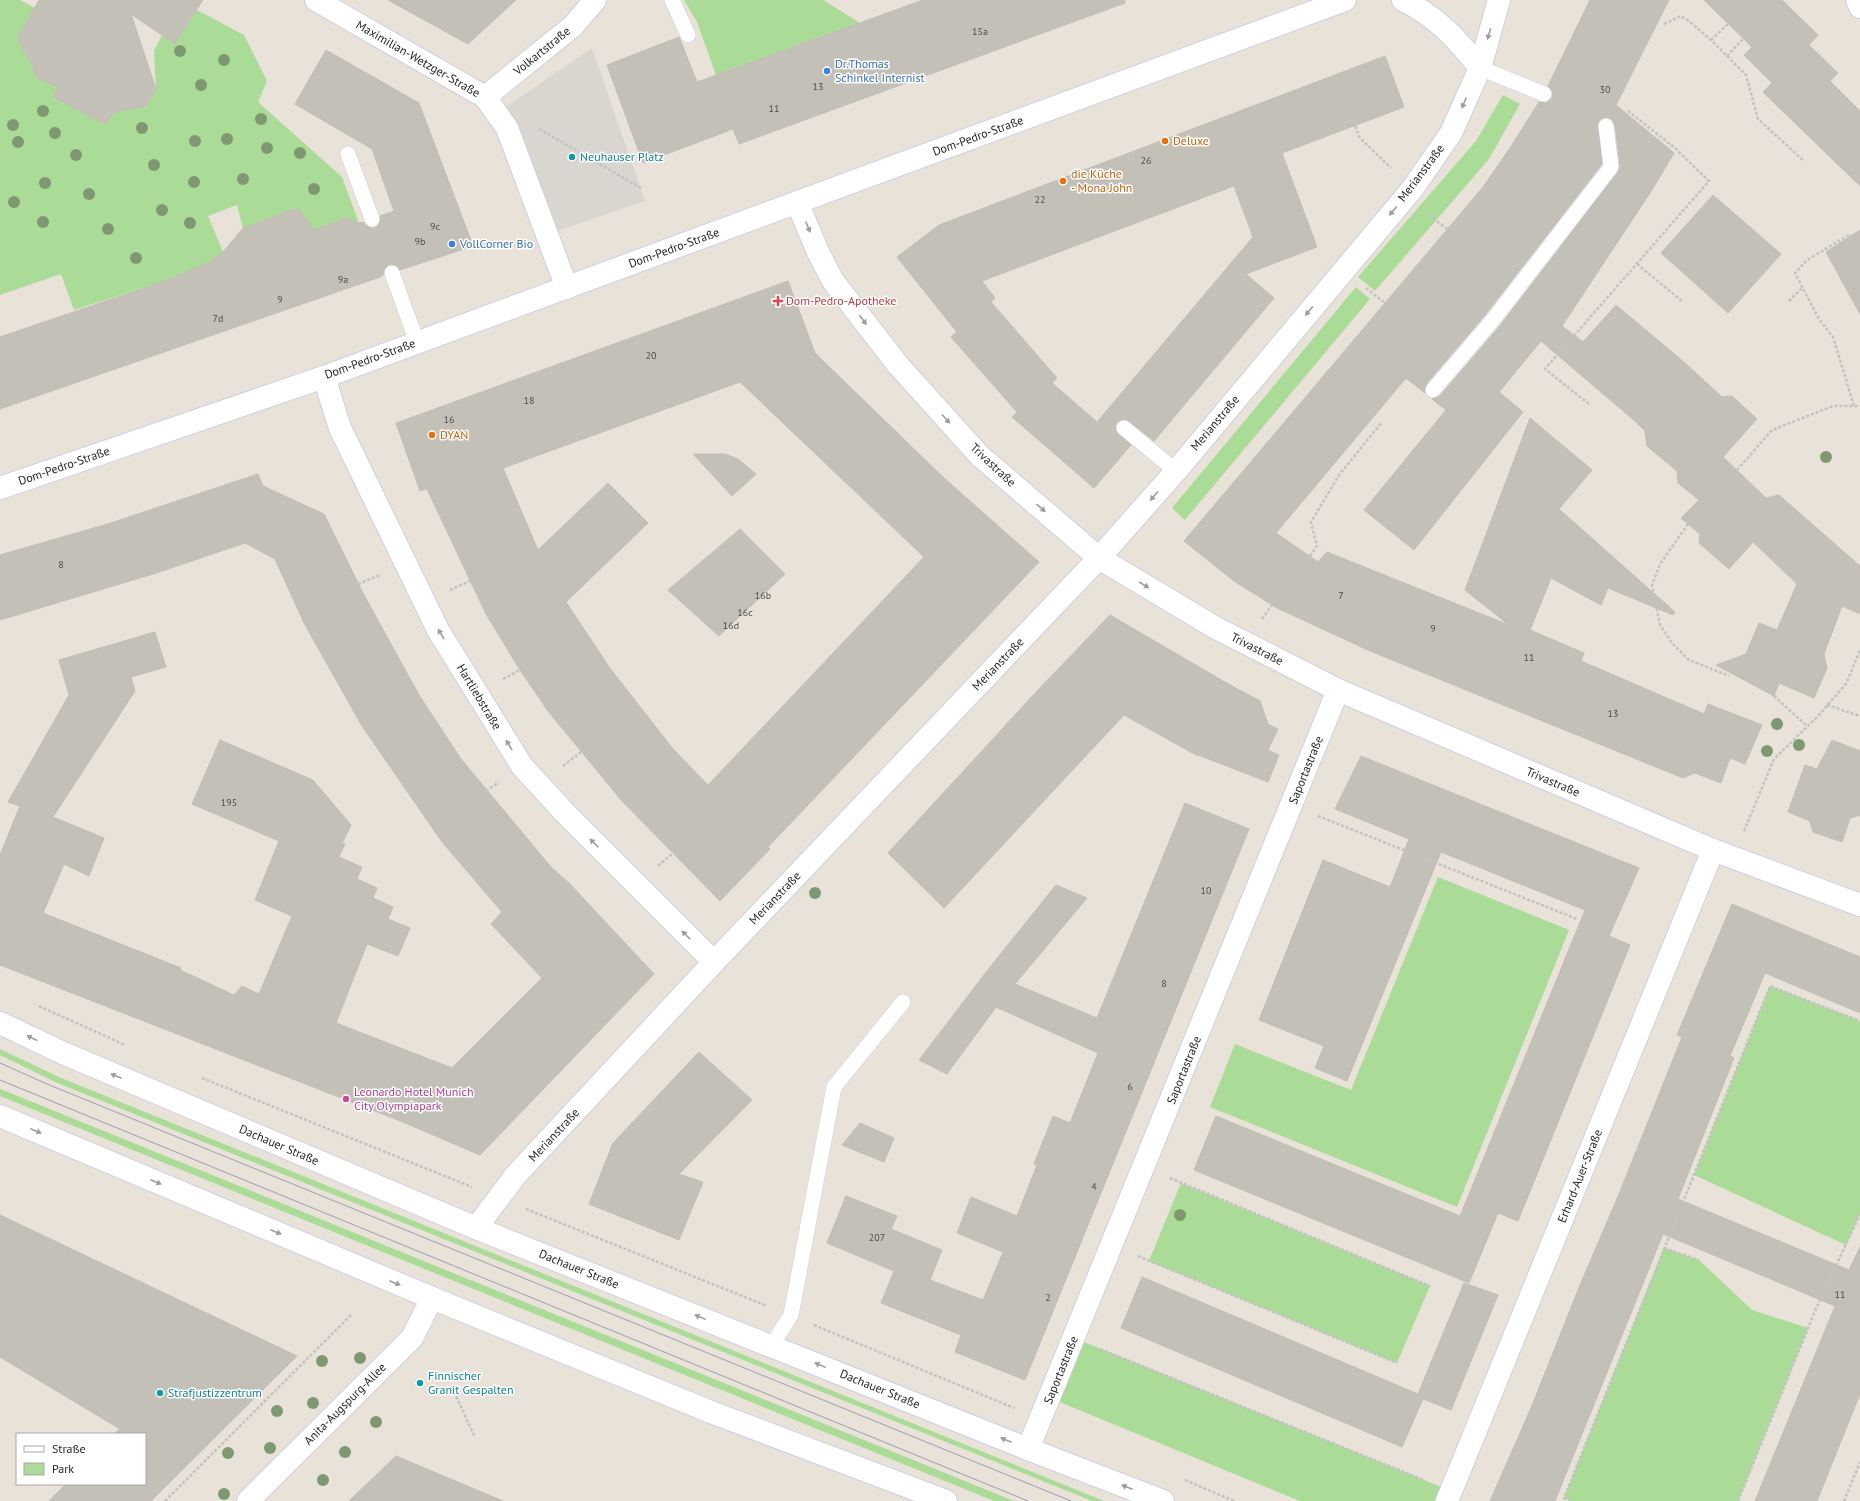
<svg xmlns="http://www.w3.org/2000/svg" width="1860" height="1501" viewBox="0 0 1860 1501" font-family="'PT Sans',sans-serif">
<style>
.green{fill:#abdc97}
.plaza{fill:#d9d5cf}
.building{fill:#c3c0b7;stroke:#c3beb3;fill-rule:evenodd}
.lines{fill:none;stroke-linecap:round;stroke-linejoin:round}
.service-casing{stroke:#ced0df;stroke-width:16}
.minor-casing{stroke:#ced0df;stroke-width:24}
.secondary-casing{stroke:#ced0df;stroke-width:24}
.path{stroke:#c2c2c2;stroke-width:2.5;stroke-dasharray:3 2;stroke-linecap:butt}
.service{stroke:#fff;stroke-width:15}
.minor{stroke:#fff;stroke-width:22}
.secondary{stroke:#fff;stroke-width:22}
.tram{stroke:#9c9eb0;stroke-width:1}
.tree{fill:#7e9971}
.oneway{fill:#9d9d9d}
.shop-dot{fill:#3f7fe0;stroke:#fff;stroke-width:1.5}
.food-dot{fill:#e8710a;stroke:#fff;stroke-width:1.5}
.culture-dot{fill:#0f9aa8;stroke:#fff;stroke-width:1.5}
.health-dot{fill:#e0444e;stroke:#fff;stroke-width:1.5}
.hotel-dot{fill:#d1479c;stroke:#fff;stroke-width:1.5}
.labels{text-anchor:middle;stroke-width:3;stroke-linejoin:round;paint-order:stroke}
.number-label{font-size:10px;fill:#4d4c4a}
.street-label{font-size:12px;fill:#262626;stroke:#fff}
.shop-label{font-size:12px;fill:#366cbe;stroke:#fff;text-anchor:start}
.food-label{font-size:12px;fill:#c56008;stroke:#fff;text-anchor:start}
.culture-label{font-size:12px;fill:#0d838f;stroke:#fff;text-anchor:start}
.health-label{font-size:12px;fill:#be3a42;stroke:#fff;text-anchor:start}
.hotel-label{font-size:12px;fill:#b23c85;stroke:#fff;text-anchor:start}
</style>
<rect width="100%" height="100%" fill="#e8e2d8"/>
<g class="green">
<polygon points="0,0 20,0 35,8 17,39 32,64 35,77 58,87 53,97 105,124 115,112 146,106 156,89 154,51 162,35 175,44 197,10 244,35 267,81 258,102 342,177 359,223 346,218 314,230 298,208 243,228 237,205 208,216 223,252 208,263 159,283 74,310 61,274 0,295"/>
<polygon points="684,0 823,0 860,23 716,75 697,22"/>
<polygon points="1503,95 1520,104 1489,159 1375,291 1358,277 1476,141"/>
<polygon points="1356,287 1370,299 1185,520 1172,508"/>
<polygon points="1438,877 1569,930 1457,1207 1210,1107 1235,1044 1351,1090"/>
<polygon points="1770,986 1860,1021 1860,1214 1846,1245 1694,1175"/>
<polygon points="0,1049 59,1077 1104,1501 1092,1501 55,1082 0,1055"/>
<polygon points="0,1089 3,1090 1014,1501 994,1501 0,1096"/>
<polygon points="1181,1183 1430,1286 1397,1363 1149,1261"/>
<polygon points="1664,1248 1699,1260 1752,1310 1808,1328 1738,1501 1571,1501 1564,1498"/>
<polygon points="1074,1338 1451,1491 1447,1501 1300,1501 1050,1398"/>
</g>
<polygon class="plaza" points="592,48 645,201 546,235 497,113"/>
<g class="building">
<polygon points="39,0 203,0 175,44 131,14 156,89 146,106 115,112 105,124 53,97 58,87 35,77 32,64 17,39"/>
<polygon points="388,0 516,0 468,44"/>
<polygon points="923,0 1124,0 1125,3 739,144 733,129 643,163 607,65 679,37 697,82"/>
<polygon points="1590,0 1669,0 1616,105 1674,153 1652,190 1562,326 1583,342 1616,305 1685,363 1722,397 1732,396 1757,419 1723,457 1766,498 1779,495 1860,566 1860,614 1842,606 1824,654 1827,668 1814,698 1779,683 1774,696 1716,665 1746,654 1759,623 1777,630 1797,584 1753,542 1729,569 1699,543 1700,534 1681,518 1699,500 1678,483 1677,471 1647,446 1645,431 1635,421 1541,341 1499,392 1523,412 1414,550 1364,510 1446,410 1432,399 1440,396 1499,327 1618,172 1620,166 1615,125 1609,118 1601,119 1598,123 1602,164 1485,315 1426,384 1425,393 1406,378 1276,533 1318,562 1327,552 1509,625 1465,590 1530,418 1592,470 1559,509 1675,612 1673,615 1608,588 1601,605 1551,578 1530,630 1584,653 1581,661 1704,714 1708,704 1762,725 1745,764 1730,758 1721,783 1695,773 1683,778 1370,651 1277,608 1234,581 1184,541 1483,187 1510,148 1539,102 1546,103 1552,98 1553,92 1548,86"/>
<polygon points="1704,0 1782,0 1818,35 1809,45 1838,73 1830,81 1860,111 1860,186 1763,92 1772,83 1744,55 1752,47"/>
<polygon points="326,50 419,103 473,246 400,270 397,266 389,264 385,268 383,275 380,277 0,409 0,337 159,283 208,263 223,252 243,228 298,208 314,230 346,218 359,223 363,222 370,228 375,228 379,224 380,216 394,211 372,149 295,104"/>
<path d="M1385,56l19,51 -122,46 35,94 -71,27 28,24 -120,143 -25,-20 -4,-2 -8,3 -2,5 1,4 15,14 -37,43 -82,-71 5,-5 -66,-75 6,-5 -60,-75 42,-32zM1234,186l19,51 -156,185 -45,-39 5,-5 -66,-76 4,-4 -13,-17z"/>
<polygon points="1713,195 1781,254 1728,313 1661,253"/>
<polygon points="1860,230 1860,314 1826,252"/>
<path d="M788,281l27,72 130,126 94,83 -271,285 2,2 -50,52 -98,-100 -74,-90 -28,-41 -34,-56 -59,-125 -7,2 -24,-68zM740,382l184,175 -216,228 -35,-36 -64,-82 -43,-65 82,-79 -40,-40 -70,67 -35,-82z"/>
<polygon points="693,454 725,454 738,459 756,474 732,496"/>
<polygon points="258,474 263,486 324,514 364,595 419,695 461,759 551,867 570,884 654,974 480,1155 403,1122 0,965 0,855 20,806 8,802 69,695 59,660 155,632 166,667 131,677 135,691 53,817 104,838 89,876 64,864 43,913 181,968 180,970 234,995 242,986 259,994 292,916 255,900 279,841 192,804 220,740 313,780 351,825 342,843 345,844 339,857 362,867 357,879 377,888 373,898 393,907 388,919 410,928 398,956 367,944 336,1023 452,1068 542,978 491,924 502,912 442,842 362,726 304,623 275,559 245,543 153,574 0,620 0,555 111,523"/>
<polygon points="740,529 785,574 719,636 668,590"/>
<polygon points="1110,615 1223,681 1260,701 1268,724 1278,729 1268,750 1279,755 1268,782 1198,755 1198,756 1124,715 944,908 888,853 1037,691"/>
<polygon points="1832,740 1860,751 1860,815 1850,818 1842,842 1813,832 1810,821 1788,812 1805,765 1817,769"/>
<polygon points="1361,756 1639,868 1609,936 1630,945 1518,1221 1498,1213 1469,1283 1194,1170 1216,1116 1460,1216 1585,910 1441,852 1347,1081 1315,1068 1324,1046 1259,1020 1323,860 1390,887 1409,839 1335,809"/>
<polygon points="1185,803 1249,829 1025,1380 955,1352 961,1335 881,1303 894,1271 827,1243 846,1196 897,1216 891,1229 942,1250 930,1280 983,1300 1003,1252 957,1233 971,1197 1017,1216 1037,1165 1034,1164 1053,1116 1070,1123 1098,1053 996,1007 947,1074 919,1060 990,967 1056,885 1087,898 1015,984 1097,1018"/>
<polygon points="1732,904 1860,957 1860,1013 1765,973 1730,1056 1734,1058 1678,1199 1849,1270 1860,1247 1860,1394 1817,1501 1755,1501 1835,1306 1663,1234 1555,1501 1490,1501 1531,1408 1580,1285 1619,1194 1682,1037 1677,1035"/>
<polygon points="699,1052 752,1100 679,1174 703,1182 679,1240 589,1204 613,1143"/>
<polygon points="860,1123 894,1138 884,1162 842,1145"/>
<polygon points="0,1215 297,1356 151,1501 49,1501 66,1484 145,1484 145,1434 114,1434 120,1429 0,1357"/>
<polygon points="1142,1277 1418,1394 1464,1283 1498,1295 1451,1410 1423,1399 1402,1447 1121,1328"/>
<polygon points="396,1456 503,1501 349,1501"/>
</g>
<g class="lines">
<defs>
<g id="service">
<polyline points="672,0 688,35"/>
<polyline points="1480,68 1544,94"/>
<polyline points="348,154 372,219"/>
<polyline points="392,273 417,342"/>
<polyline points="1433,390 1492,321 1611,167 1606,126"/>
<polyline points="1124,428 1176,471"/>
<polyline points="772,1345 791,1315 834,1087 903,1002"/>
</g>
<g id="minor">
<polyline points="316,0 485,97 507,128 567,288"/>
<path d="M1403,0c34,17 53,38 77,68"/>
<polyline points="1857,0 1860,7"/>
<polyline points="485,97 573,26 595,0"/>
<polyline points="797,202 818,252 833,281 898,365 980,456 1099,558 1216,628 1338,690 1713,850 1860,905"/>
<polyline points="324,377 340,428 438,630 522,766 565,813 714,962"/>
<polyline points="0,488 324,377 1345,0"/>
<polyline points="476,1228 515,1176 714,962 1099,558 1176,471 1413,188 1451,133 1480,68 1499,0"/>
<polyline points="1028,1449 1338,690"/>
<polyline points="248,1501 412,1338 432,1298"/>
<polyline points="1447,1501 1713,850"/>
</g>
<g id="secondary">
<polyline points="0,1023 63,1053 476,1228 1028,1449 1163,1501"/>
<polyline points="0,1116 432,1298 711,1412 946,1501"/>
</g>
</defs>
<use href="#service" class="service-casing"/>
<use href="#minor" class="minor-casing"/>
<use href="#secondary" class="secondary-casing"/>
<g class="path">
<polyline points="1664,24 1681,16 1689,21 1711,40 1746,75 1758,119 1804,161"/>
<polyline points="1711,40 1729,23"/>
<polyline points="1727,56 1744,38"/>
<polyline points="1355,126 1360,138 1391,168"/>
<polyline points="539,129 641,188"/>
<polyline points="1429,215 1447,229"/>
<polyline points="1849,235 1807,260 1795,273 1819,319 1833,337 1854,406"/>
<polyline points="1637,264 1683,302"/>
<polyline points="1366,288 1385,303"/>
<polyline points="1789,301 1802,288"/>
<polyline points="1589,404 1545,369 1709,181 1675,148 1628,111"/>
<polyline points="1737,470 1772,430 1833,406 1860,406"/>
<polyline points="1688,524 1660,564 1652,585 1660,625 1672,643 1689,660 1729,676"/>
<polyline points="1310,556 1317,546 1311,522 1339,475 1382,422"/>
<polyline points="358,584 380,575"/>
<polyline points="450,590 470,581"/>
<polyline points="1262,619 1272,605"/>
<polyline points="503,679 520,670"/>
<polyline points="1774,696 1807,726"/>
<polyline points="1827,705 1860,716"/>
<polyline points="563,766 581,752"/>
<polyline points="486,791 499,782"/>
<polyline points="1318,816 1577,919"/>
<polyline points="1744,831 1774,759 1818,716 1846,684 1860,650"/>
<polyline points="658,866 673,853"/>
<polyline points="39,1006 125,1045"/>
<polyline points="202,1078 472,1187"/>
<polyline points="1170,1178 1430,1286"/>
<polyline points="526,1209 767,1306"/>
<polyline points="1664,1248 1699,1260"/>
<polyline points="1138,1256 1397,1363"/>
<polyline points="814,1325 1014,1408"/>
<polyline points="1100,1349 1424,1480"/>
<polyline points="454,1392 475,1437"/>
<polyline points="1185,1480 1234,1501"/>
<polyline points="165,1501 351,1315"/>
<polyline points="1571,1501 1564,1498 1770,986 1860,1021"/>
<polyline points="1738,1501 1815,1311 1860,1214"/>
<polyline points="1844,1501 1860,1462"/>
</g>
<use href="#service" class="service"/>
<use href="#minor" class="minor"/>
<use href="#secondary" class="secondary"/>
<g class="tram">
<polyline points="0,1063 47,1084 1071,1501"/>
<polyline points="0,1080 1028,1501"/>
</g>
</g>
<g class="tree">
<circle cx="180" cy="51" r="6"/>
<circle cx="224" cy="60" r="6"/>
<circle cx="201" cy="85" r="6"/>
<circle cx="43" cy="111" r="6"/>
<circle cx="261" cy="119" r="6"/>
<circle cx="13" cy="125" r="6"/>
<circle cx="142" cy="128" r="6"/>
<circle cx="55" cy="133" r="6"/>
<circle cx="227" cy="139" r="6"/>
<circle cx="195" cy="141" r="6"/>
<circle cx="18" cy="142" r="6"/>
<circle cx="267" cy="148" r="6"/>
<circle cx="300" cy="153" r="6"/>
<circle cx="76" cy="155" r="6"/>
<circle cx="154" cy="165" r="6"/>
<circle cx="243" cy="179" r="6"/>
<circle cx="194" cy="182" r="6"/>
<circle cx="45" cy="183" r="6"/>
<circle cx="314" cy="189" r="6"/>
<circle cx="89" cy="194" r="6"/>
<circle cx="14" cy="202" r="6"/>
<circle cx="162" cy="210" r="6"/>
<circle cx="43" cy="222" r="6"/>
<circle cx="190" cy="223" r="6"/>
<circle cx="108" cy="229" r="6"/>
<circle cx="136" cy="258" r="6"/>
<circle cx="1826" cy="457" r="6"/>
<circle cx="1777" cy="724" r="6"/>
<circle cx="1799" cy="745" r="6"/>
<circle cx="1767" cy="751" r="6"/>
<circle cx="815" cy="893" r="6"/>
<circle cx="1180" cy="1215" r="6"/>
<circle cx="360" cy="1358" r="6"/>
<circle cx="322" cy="1361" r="6"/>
<circle cx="313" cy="1403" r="6"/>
<circle cx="277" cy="1411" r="6"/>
<circle cx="376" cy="1422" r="6"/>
<circle cx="270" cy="1448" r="6"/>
<circle cx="345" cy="1452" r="6"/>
<circle cx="228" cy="1453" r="6"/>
<circle cx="323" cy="1480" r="6"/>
<circle cx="224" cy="1494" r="6"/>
</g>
<defs><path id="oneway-solid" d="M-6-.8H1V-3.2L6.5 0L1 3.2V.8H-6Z"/></defs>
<g class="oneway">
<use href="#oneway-solid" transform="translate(1489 34) rotate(106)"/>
<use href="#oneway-solid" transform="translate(1464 103) rotate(113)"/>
<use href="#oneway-solid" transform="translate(1393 211) rotate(130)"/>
<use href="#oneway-solid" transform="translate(808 227) rotate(67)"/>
<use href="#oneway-solid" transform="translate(1309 311) rotate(130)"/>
<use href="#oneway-solid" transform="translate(863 320) rotate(53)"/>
<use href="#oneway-solid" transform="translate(946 419) rotate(48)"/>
<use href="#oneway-solid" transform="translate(1154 496) rotate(131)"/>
<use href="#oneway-solid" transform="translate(1041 508) rotate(41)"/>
<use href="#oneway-solid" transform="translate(1144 585) rotate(31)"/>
<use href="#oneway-solid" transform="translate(441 634) rotate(-121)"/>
<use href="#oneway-solid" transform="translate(509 745) rotate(-122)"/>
<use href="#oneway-solid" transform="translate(594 843) rotate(-135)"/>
<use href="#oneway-solid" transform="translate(686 935) rotate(-135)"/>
<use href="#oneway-solid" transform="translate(32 1038) rotate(-154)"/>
<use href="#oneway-solid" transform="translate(116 1076) rotate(-157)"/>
<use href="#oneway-solid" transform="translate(36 1131) rotate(23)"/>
<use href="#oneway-solid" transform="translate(156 1182) rotate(23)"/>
<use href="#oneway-solid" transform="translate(276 1232) rotate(23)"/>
<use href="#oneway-solid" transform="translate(395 1283) rotate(23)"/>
<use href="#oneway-solid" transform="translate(700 1317) rotate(-158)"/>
<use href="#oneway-solid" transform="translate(820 1365) rotate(-158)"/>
<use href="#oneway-solid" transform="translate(1006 1440) rotate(-158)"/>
<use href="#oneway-solid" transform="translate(1127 1487) rotate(-159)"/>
</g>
<g class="shop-dot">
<circle cx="827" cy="71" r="4"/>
<circle cx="452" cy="244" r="4"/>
</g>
<g class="food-dot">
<circle cx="1165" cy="141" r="4"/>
<circle cx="1063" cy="181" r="4"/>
<circle cx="432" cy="435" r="4"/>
</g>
<g class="culture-dot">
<circle cx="572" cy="157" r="4"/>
<circle cx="420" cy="1383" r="4"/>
<circle cx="160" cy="1393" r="4"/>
</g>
<path class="health-dot" d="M776 295h4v4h4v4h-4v4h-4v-4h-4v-4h4z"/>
<circle class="hotel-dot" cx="346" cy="1099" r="4"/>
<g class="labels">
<g class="number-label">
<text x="980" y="35">15a</text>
<text x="818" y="90">13</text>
<text x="1605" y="93">30</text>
<text x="774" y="112">11</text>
<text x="1146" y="164">26</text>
<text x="1040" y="203">22</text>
<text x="435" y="230">9c</text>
<text x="420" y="245">9b</text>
<text x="343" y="283">9a</text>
<text x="280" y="303">9</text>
<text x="218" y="322">7d</text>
<text x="651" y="359">20</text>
<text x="529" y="404">18</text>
<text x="449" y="423">16</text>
<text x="61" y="568">8</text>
<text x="763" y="599">16b</text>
<text x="1341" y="599">7</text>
<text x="745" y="616">16c</text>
<text x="731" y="629">16d</text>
<text x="1433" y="632">9</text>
<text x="1529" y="661">11</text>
<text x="1613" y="717">13</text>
<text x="229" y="806">195</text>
<text x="1206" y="894">10</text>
<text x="1164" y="987">8</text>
<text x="1130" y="1090">6</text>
<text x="1094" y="1190">4</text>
<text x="877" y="1241">207</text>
<text x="1840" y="1298">11</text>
<text x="1048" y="1301">2</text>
</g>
<g class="street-label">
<text transform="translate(542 51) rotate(-39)" y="4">Volkartstraße</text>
<text transform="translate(418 59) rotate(30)" y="4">Maximilian-Wetzger-Straße</text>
<text transform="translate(978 136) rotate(-20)" y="4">Dom-Pedro-Straße</text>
<text transform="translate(1421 173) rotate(-53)" y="4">Merianstraße</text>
<text transform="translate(674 248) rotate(-20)" y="4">Dom-Pedro-Straße</text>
<text transform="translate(370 359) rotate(-20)" y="4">Dom-Pedro-Straße</text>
<text transform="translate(1215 423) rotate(-50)" y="4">Merianstraße</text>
<text transform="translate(993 465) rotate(43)" y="4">Trivastraße</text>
<text transform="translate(64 466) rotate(-19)" y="4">Dom-Pedro-Straße</text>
<text transform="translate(1257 649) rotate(27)" y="4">Trivastraße</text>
<text transform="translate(998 664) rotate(-46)" y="4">Merianstraße</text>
<text transform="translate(479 697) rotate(59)" y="4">Hartliebstraße</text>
<text transform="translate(1306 770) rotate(-68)" y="4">Saportastraße</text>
<text transform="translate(1553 782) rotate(23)" y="4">Trivastraße</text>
<text transform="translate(775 898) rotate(-46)" y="4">Merianstraße</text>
<text transform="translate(1184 1070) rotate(-68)" y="4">Saportastraße</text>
<text transform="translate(554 1135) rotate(-47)" y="4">Merianstraße</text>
<text transform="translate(279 1145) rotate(23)" y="4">Dachauer Straße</text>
<text transform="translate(1580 1176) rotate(-68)" y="4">Erhard-Auer-Straße</text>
<text transform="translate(579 1269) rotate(22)" y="4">Dachauer Straße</text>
<text transform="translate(1061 1370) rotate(-68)" y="4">Saportastraße</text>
<text transform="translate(880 1389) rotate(22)" y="4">Dachauer Straße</text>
<text transform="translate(345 1404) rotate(-45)" y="4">Anita-Augspurg-Allee</text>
</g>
<g class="shop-label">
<text x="835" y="68">Dr.Thomas<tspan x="835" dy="14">Schinkel Internist</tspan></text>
<text x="460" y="248">VollCorner Bio</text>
</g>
<g class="food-label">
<text x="1173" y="145">Deluxe</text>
<text x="1071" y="178">die Küche<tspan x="1071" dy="14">- Mona John</tspan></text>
<text x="440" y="439">DYAN</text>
</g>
<g class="culture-label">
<text x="580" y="161">Neuhauser Platz</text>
<text x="428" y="1380">Finnischer<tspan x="428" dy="14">Granit Gespalten</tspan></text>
<text x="168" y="1397">Strafjustizzentrum</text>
</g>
<g class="health-label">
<text x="786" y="305">Dom-Pedro-Apotheke</text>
</g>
<g class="hotel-label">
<text x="354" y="1096">Leonardo Hotel Munich<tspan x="354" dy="14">City Olympiapark</tspan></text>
</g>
</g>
<rect x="16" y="1433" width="130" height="52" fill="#ffffff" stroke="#a8a8a8"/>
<rect x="24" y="1446" width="20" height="6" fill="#ffffff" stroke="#a8a8a8"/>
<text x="52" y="1453" font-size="12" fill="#262626">Straße</text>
<rect x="24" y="1463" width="20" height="12" fill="#abdc97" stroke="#a8a8a8"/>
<text x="52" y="1473" font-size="12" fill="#262626">Park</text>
</svg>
